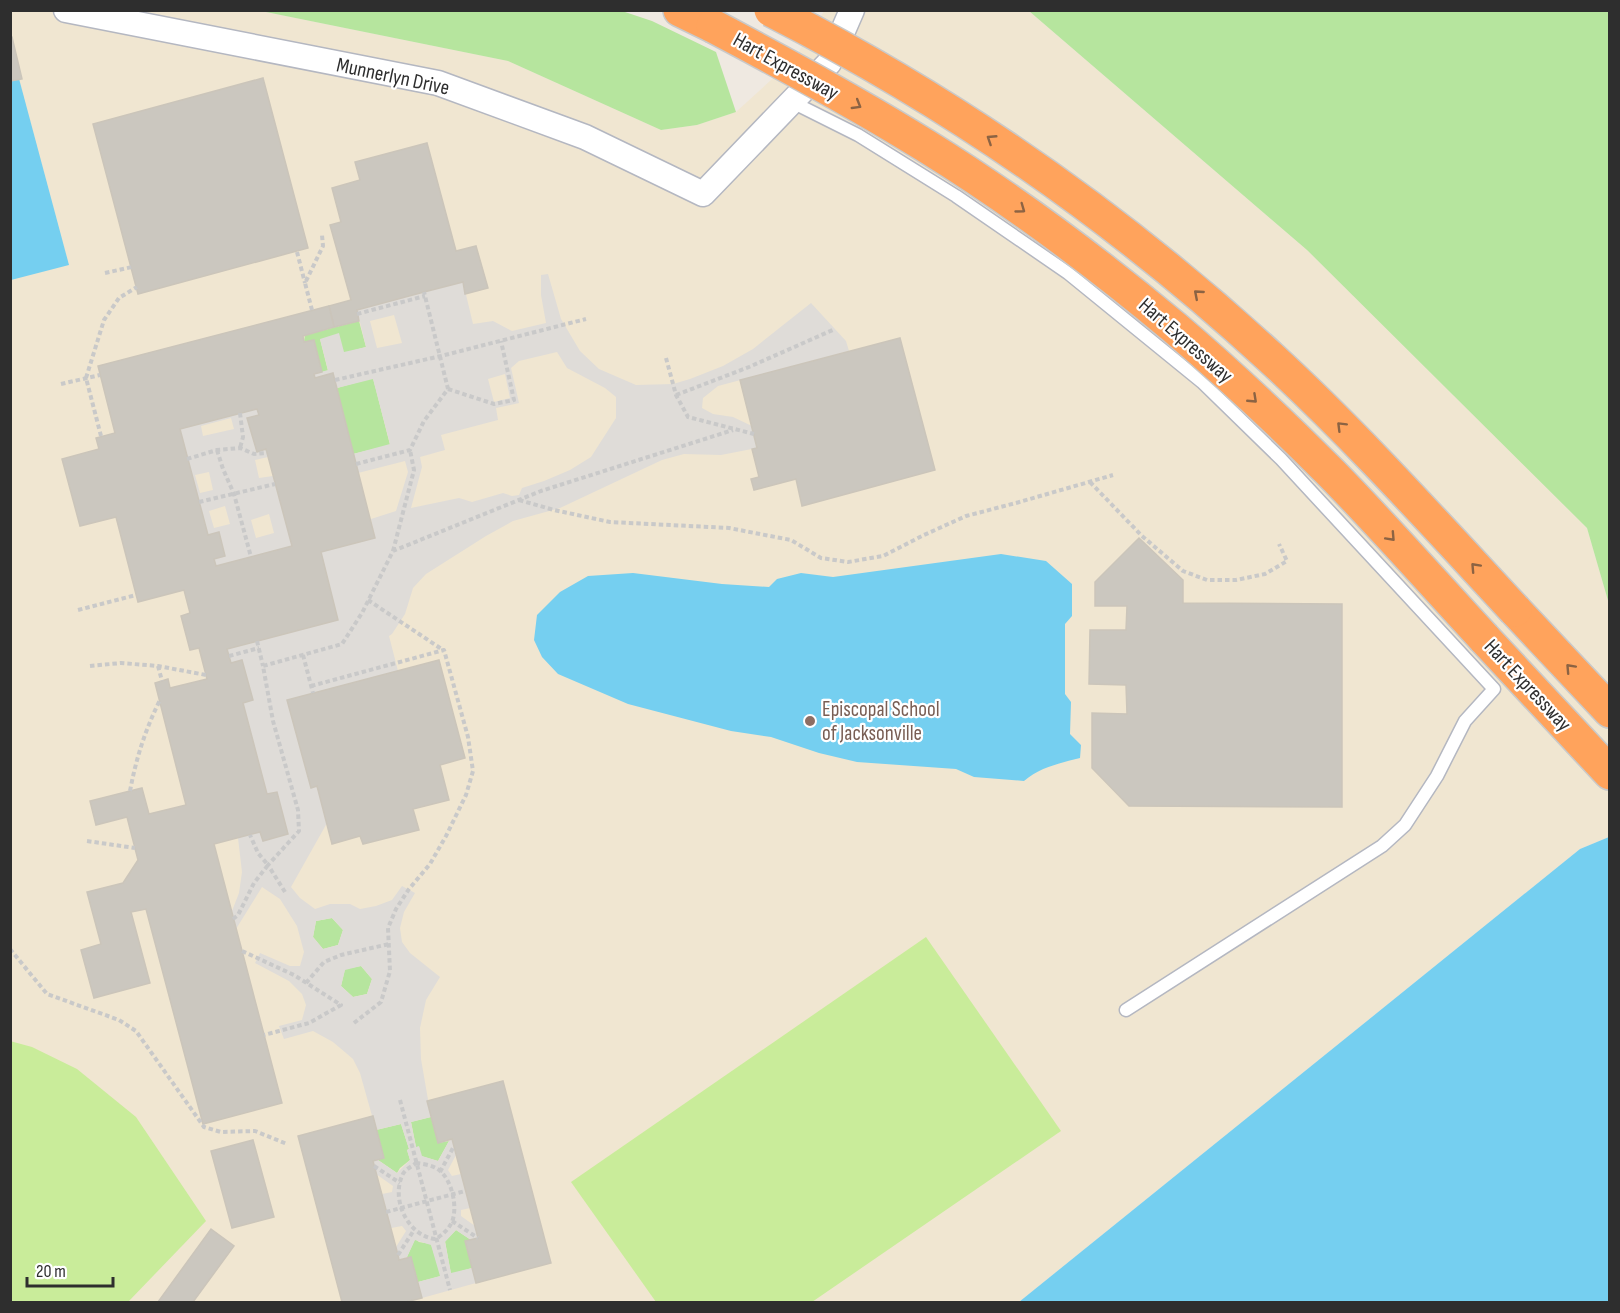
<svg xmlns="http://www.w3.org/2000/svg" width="1620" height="1313" viewBox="0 0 1620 1313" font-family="'Sofia Sans Condensed',sans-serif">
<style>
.education{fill:#f0e6d1}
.green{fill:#b6e59e}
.pitch{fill:#c9ec9a}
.plaza{fill:#dfdcd8;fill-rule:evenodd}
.water{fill:#75cff0}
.building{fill:#cbc7bf;stroke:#cbc5ba;stroke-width:1.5;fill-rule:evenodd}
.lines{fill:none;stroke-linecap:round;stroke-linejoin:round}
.lane-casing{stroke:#b4b7c1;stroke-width:15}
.street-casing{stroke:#b4b7c1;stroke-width:27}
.highway-casing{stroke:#c9c9c9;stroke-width:36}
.path{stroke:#c9c9c9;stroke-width:4;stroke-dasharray:4.5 3;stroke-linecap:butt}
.lane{stroke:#fff;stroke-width:12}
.street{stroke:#fff;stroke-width:24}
.highway{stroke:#ffa35c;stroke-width:33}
.highway-bridge-casing{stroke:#c9c9c9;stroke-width:36;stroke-linecap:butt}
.highway-bridge{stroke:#ffa35c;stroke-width:33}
.oneway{stroke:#8c6343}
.education-dot{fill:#8d6e63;stroke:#fff;stroke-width:2}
.labels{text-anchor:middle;stroke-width:4.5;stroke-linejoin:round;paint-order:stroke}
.street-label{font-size:21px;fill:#2e2e2e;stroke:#fff}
.education-label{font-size:21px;fill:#785e54;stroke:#fff;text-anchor:start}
</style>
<rect width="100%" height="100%" fill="#efe9e1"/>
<polygon class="education" points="10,11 261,11 508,61 661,130 697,125 736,112 794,59 824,11 1029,11 1307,250 1587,528 1609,604 1609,837 1580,849 1019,1302 11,1302"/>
<g class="green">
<polygon points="261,11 622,11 652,21 716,52 736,112 697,125 661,130 508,61"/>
<polygon points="1029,11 1609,11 1609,604 1587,528 1307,250"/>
<polygon points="359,321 366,347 344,353 320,339 328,371 322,372 314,340 304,342 305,335"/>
<polygon points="373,378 390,445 353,454 337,388"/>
<polygon points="332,918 343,930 338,945 323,949 313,937 316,921"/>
<polygon points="361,966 372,979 367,994 353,997 341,986 345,969"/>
<polygon points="431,1117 438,1143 449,1141 438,1161 421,1156 419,1147 416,1147 411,1122"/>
<polygon points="401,1124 409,1149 407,1150 410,1160 400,1168 397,1173 378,1160 383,1158 376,1130"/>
<polygon points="456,1230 471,1240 465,1241 472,1268 451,1274 445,1241"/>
<polygon points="415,1239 419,1242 431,1244 441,1276 418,1282 411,1257 407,1257"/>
</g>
<g class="pitch">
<polygon points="926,937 1061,1131 812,1302 656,1302 571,1182"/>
<polygon points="10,1041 32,1047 77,1069 136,1117 206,1221 128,1302 11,1302"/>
</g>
<g class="plaza">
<path d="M548,274l13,45 19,32 19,18 37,16 37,-1 17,-5 33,-13 30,-17 58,-46 35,38 3,10 -131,35 -15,12 -1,10 11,6 20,3 19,9 5,22 -36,7 -37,-1 -22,6 -102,48 -47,13 -27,15 -60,38 -13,14 -8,26 -13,20 -3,2 9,35 -111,29 24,88 6,-2 10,37 -36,64 9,11 15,11 15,-5h20l10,5 16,-3 16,-6 10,-14 13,7 -11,19 -4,16 2,14 8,11 30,24 -14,23 -6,28 1,31 10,58 -20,5 5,25 3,-1 3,10 16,5 11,-20 3,-2 4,16 -8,15 4,6 9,-2 9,34 -9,2v6l14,10 3,12 -7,2 -15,-10 -11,12 6,31 21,-5 4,15 -54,15 -4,-16 22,-6 -9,-31 -16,-5 -8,17 -8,3 -3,-13 10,-16 -4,-5 -11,2 -9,-34 10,-2 1,-6 -17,-12 -3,-13 5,-1 19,13 13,-13 -3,-10 2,-1 -8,-25 -25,6 -16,-57 -7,-14 -20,-17 -20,-11 -29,8 -5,-13 23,-6 4,-15 -4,-11 -13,-13 -34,-18 5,-10 30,13h10l4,-14 -7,-26 -17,-27 -18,-12 -26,42 -4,-18 7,-18 3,-21 -4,-34 22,-6 3,9 25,-7 -11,-42 -10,2 -24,-91 10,-3 -11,-40 -11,3 -4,-14 111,-29 -17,-68 54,-14 -4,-19 25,-8 12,-39 -3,-11 -47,12 -5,-19 37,-10 -17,-65 -36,9 -4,-14 -18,4 -1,-4 14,-4 -8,-31 19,-6 5,19 22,-5 -9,-37 106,-28 10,42 20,-3 19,10 34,-8 -5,-28v-20zM394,315l8,28 -25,5 -7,-27zM557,352l10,16 38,20 11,9v21l-25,39 -21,13 -26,11 -22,7 -3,7 -7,1 -9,-3 -31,9 -13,-4 -48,10 11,-41 -2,-10 25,-7 -4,-15 57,-15 -2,-12 23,-5 -8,-35 8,-7zM505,374l5,24 -16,4 -6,-23zM332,918l11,12 -5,15 -15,4 -10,-12 3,-16zM361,966l11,13 -5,15 -14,3 -12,-11 4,-16z"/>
<path d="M257,409l2,6 -11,3 9,34 9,-3 2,8 -13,3 4,18 14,-2 19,70 -76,20 -2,-7 11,-3 -6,-23 -11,2 -28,-106zM231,418l3,11 -31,7 -2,-10zM209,472l4,18 -13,3 -5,-18zM225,506l5,18 -16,4 -5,-17zM269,514l5,19 -18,5 -5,-18z"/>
</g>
<g class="water">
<polygon points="14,60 69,265 11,280 10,61"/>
<path d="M1001,554l45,7 26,23v32l-7,8v70l6,8 -1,32 11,11 -1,13c-19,5 -40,9 -56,23l-50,-4 -18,-8 -99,-7 -38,-9 -48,-16 -40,-6 -103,-27 -70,-30 -16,-17 -8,-17 3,-25 23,-23 28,-16 45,-3 89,11 47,3 8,-8 24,-6 32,4z"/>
<polygon points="1609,837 1609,1302 1019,1302 1580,849"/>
</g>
<g class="building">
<polygon points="10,37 12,37 22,79 10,81"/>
<polygon points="263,78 308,248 138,294 93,124"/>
<polygon points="427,143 456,251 476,246 488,288 465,294 463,282 424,292 357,310 359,321 334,327 329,306 351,300 330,225 341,222 332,188 360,180 355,162"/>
<path d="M329,306l5,21 -31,9 1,6 10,-2 8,32 -8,2 1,4 18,-5 42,165 -54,14 17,68 -111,29 4,14 11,-3 11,40 -10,3 24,91 10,-2 11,42 -25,7 -3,-9 -46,12 68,259 -79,21 -57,-215 -15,3 19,71 -56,15 -13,-48 20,-6 -14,-52 36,-9 15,-23 -11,-43 -31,8 -6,-24 52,-13 7,26 37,-9 -31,-122 13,-4 2,9 37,-9 -8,-31 -9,2 -9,-34 9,-3 -6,-23 -46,12 -22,-85 -36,9 -18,-67 37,-10 -3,-11 19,-5 -17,-67zM257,409l2,6 -12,3 10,34 9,-3 26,97 -76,20 -2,-7 11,-3 -6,-24 -11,3 -28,-106z"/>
<polygon points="900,338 935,470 802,506 796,479 754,490 751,479 759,477 752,449 757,448 740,380"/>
<polygon points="1139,538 1183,580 1183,603 1342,604 1342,807 1129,806 1092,768 1092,713 1127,714 1126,685 1089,684 1090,630 1126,630 1127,606 1095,606 1095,582"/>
<polygon points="439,660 465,758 440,765 449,800 413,809 419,830 363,844 360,836 332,844 317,786 311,788 287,700"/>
<polygon points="503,1081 551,1263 476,1283 465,1241 478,1238 452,1139 438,1143 427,1101"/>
<polygon points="373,1116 384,1158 373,1161 398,1255 399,1260 411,1257 422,1298 406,1302 342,1302 298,1136"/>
<polygon points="253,1140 274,1217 232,1228 211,1151"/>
<polygon points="211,1229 234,1246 193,1302 158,1302"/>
</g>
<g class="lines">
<defs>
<polyline id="lane" points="792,102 858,135 956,196 1068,273 1202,382 1281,459 1494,689 1465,721 1437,776 1405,825 1382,846 1126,1010"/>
<polyline id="street" points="66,10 438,83 585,137 703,194 829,63 852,10"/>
<g id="highway">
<polyline points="680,10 713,26"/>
<polyline points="1515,610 1610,711"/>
<polyline points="1484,638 1610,773"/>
</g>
</defs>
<use href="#lane" class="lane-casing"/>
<use href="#street" class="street-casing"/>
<use href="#highway" class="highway-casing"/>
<g class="path">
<polyline points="297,252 305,283"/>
<polyline points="105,273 132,267"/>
<polyline points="312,310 305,283 323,246 322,235"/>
<polyline points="357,314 425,296"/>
<polyline points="666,358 676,395 688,417 754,434"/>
<polyline points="335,380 441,356 586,319"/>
<polyline points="61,384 100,375"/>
<polyline points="448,389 494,404 514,400 501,341"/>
<polyline points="676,395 749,367 835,329"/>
<polyline points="240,413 243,437 240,448"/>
<polyline points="101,436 86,378 104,320 119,298 137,287"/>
<polyline points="217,450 223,469 234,494 251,557"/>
<polyline points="187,459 217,450 240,448 254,454 267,453"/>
<polyline points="356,464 410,450 424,421 448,389 424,292"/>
<polyline points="1090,482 1142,536 1183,571 1207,580 1236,580 1265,574 1287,561 1279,544"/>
<polyline points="519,500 554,510 610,522 729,528 791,540 821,558 848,562 883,556 924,535 966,516 1016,503 1113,475"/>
<polyline points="199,502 275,484"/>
<polyline points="393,551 414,470 410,450"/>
<polyline points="368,600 443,650"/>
<polyline points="78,610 136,595"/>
<polyline points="257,641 263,666"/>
<polyline points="303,655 313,693"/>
<polyline points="229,656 259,648"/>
<polyline points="90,666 121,663 158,666 206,675"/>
<polyline points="158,666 162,681"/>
<polyline points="311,686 444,650 468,737 473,771 466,795 446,836 430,864 409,889 396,909 388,928 390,971 381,1002 354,1023"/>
<path d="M130,791c6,-32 15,-61 30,-91"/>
<polyline points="87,841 135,848"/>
<polyline points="285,892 268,865 299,831 298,810 273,721 263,666 342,644 362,613 393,551 541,491 733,430"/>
<polyline points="233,919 238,915 254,883 268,865 258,853 250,835"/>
<polyline points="10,949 47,994 119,1020 136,1031 204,1127 221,1132 255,1131 287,1144"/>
<polyline points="242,951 294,975 341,1005 309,1023 264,1035"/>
<polyline points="306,983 324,962 341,955 389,944"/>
<polyline points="400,1100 450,1290"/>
<path d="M416,1163c7,1 17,2 23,7 13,10 19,37 13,52 -4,8 -9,12 -16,17 -27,-2 -45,-38 -34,-63 2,-6 9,-9 14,-13z"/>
<polyline points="374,1166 400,1183"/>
<polyline points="440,1172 454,1146"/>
<polyline points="386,1212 465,1191"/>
<polyline points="452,1221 478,1238"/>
<polyline points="398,1255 414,1230"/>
</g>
<use href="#lane" class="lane"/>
<use href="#street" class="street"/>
<use href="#highway" class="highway"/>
<defs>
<g id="highway-bridge">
<path d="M771,10c181,92 349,209 499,347 86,79 165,167 245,253"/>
<path d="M713,26c72,38 144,77 213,120 87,54 170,116 249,182 54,46 107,96 157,146 52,53 102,110 152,164"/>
</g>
</defs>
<use href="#highway-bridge" class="highway-bridge-casing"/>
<use href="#highway-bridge" class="highway-bridge"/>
</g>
<defs><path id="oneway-chevron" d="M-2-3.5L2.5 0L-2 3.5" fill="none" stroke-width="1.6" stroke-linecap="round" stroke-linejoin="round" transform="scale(1.5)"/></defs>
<g class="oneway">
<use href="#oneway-chevron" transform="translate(857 105) rotate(31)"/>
<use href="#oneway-chevron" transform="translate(991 139) rotate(-147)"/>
<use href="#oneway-chevron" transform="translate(1021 209) rotate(36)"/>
<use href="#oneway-chevron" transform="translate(1198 294) rotate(-139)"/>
<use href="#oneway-chevron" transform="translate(1253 399) rotate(43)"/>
<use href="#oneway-chevron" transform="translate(1341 426) rotate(-135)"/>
<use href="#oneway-chevron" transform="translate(1391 537) rotate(47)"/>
<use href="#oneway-chevron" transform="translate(1475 567) rotate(-133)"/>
<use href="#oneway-chevron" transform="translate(1570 668) rotate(-133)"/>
</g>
<circle class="education-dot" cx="810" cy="721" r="6"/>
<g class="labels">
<g class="street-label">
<text transform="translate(786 66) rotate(29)" y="7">Hart Expressway</text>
<text transform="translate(393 76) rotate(12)" y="7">Munnerlyn Drive</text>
<text transform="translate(1186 340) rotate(41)" y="7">Hart Expressway</text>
<text transform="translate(1528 685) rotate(47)" y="7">Hart Expressway</text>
</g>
<g class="education-label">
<text x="822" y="716">Episcopal School<tspan x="822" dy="24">of Jacksonville</tspan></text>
</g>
</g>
<rect width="1620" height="1313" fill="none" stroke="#2e2e2e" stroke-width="24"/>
<path d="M27 1277v9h86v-9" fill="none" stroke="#2e2e2e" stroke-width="3"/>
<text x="36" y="1277" font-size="18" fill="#2e2e2e" stroke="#ffffff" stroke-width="4.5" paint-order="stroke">20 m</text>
</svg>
